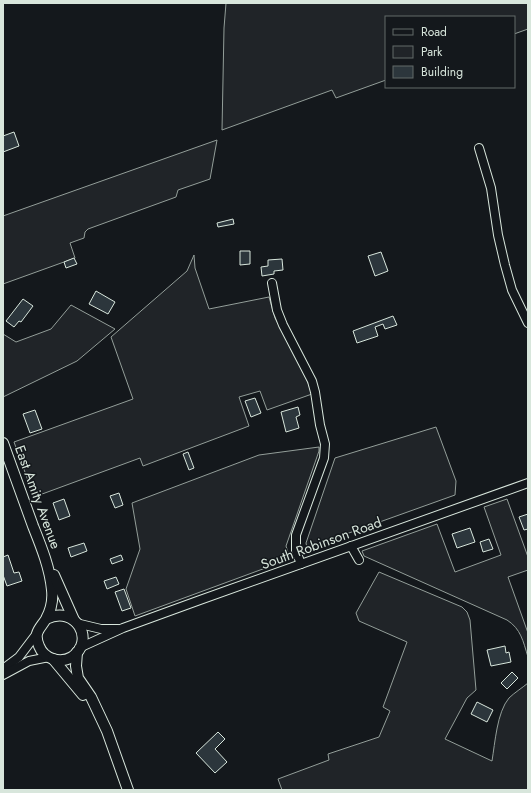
<svg xmlns="http://www.w3.org/2000/svg" width="531" height="793" viewBox="0 0 531 793" font-family="Jost,sans-serif">
<style>
.green{fill:#202428;stroke:#939e99}
.building{fill:#2c363c;stroke:#d8e6dc}
.lines{fill:none;stroke-linecap:round;stroke-linejoin:round}
.minor-casing{stroke:#d8e6dc;stroke-width:10}
.major-casing{stroke:#d8e6dc;stroke-width:12}
.minor{stroke:#14181c;stroke-width:8}
.major{stroke:#14181c;stroke-width:10}
.labels{text-anchor:middle;stroke-width:3;stroke-linejoin:round;paint-order:stroke}
.street-label{font-size:14px;fill:#d8e6dc;stroke:#14181c}
</style>
<rect width="100%" height="100%" fill="#14181c"/>
<g class="green">
<polygon points="226,3 528,3 528,29 514,34 514,17 386,17 386,80 336,98 332,90 222,130 224,28"/>
<polygon points="217,140 210,179 178,190 176,197 88,229 85,232 84,238 70,243 75,258 3,284 3,216"/>
<polygon points="194,255 195,268 209,309 269,297 275,318 307,380 312,394 267,410 260,391 239,397 249,426 143,466 140,458 34,497 14,442 133,399 111,337 187,271"/>
<polygon points="71,305 115,329 77,361 3,397 3,334 16,342 51,329"/>
<polygon points="436,427 456,481 455,495 307,548 306,543 335,458"/>
<polygon points="319,447 319,451 286,546 290,559 135,616 126,589 140,549 132,503 259,455"/>
<path d="M507,499l21,58v13l-20,7 20,56v24c-5,-16 -7,-28 -21,-37l-143,-64 -2,-5 75,-27 18,48 46,-17 -17,-48z"/>
<path d="M379,572l83,35 5,5 3,8 6,70 -9,8 -22,41 47,22c3,-18 5,-49 17,-63 5,-5 13,-10 19,-15v107h-246l-4,-11 51,-19 -1,-6 51,-17 11,-26 -7,-4 24,-65 -48,-21 -3,-8z"/>
</g>
<g class="building">
<polygon points="14,132 19,146 3,152 3,136"/>
<polygon points="233,219 234,224 218,227 217,223"/>
<polygon points="240,251 250,251 250,264 240,265"/>
<polygon points="381,252 388,271 375,276 368,256"/>
<polygon points="74,258 77,264 66,268 64,262"/>
<polygon points="282,259 283,270 274,271 274,274 262,276 261,267 268,266 268,260"/>
<polygon points="96,291 115,302 108,314 89,304"/>
<polygon points="23,299 33,306 21,322 19,321 14,327 6,321"/>
<polygon points="393,316 397,325 385,329 383,324 375,327 378,336 357,343 353,331"/>
<polygon points="255,398 261,413 251,417 245,401"/>
<polygon points="298,407 300,415 296,417 299,428 286,432 281,412"/>
<polygon points="35,410 42,429 30,433 23,414"/>
<polygon points="188,452 194,468 189,470 183,454"/>
<polygon points="119,493 123,505 115,508 110,496"/>
<polygon points="64,499 70,516 59,520 53,503"/>
<polygon points="528,514 528,529 524,530 519,517"/>
<polygon points="470,528 475,542 457,548 452,534"/>
<polygon points="489,539 493,549 483,552 480,542"/>
<polygon points="84,543 87,551 71,557 68,548"/>
<polygon points="8,555 14,573 19,572 22,581 7,586 3,575 3,557"/>
<polygon points="121,555 123,560 112,564 110,559"/>
<polygon points="116,577 119,584 107,589 104,581"/>
<polygon points="124,589 131,608 122,611 115,592"/>
<polygon points="505,646 506,653 509,652 511,662 491,666 487,650"/>
<polygon points="512,672 518,678 507,689 501,683"/>
<polygon points="477,702 493,710 487,722 471,714"/>
<polygon points="218,732 225,739 215,749 227,762 215,773 196,753"/>
</g>
<g class="lines">
<defs>
<g id="minor">
<polyline points="479,148 491,188 498,235 505,265 512,290 528,323"/>
<polyline points="272,283 277,310 283,325 312,381 315,392 320,425 325,444 324,458 296,535 296,551 301,564"/>
<polyline points="351,546 359,560"/>
<polyline points="76,623 101,629 118,629"/>
<polyline points="79,648 123,628 200,600 528,483"/>
<polyline points="3,669 19,657 38,632"/>
<polyline points="3,675 29,661 49,657"/>
</g>
<g id="major">
<path d="M3,443c10,27 20,55 30,83 8,20 17,42 19,64 1,9 -1,20 -6,29 -6,10 -13,13 -7,27 5,13 21,18 33,11 24,-16 4,-53 -26,-38"/>
<polyline points="54,575 74,620"/>
<polyline points="77,652 76,666 78,678 91,697 107,731 128,790"/>
<polyline points="53,659 83,695"/>
</g>
</defs>
<use href="#minor" class="minor-casing"/>
<use href="#major" class="major-casing"/>
<use href="#minor" class="minor"/>
<use href="#major" class="major"/>
</g>
<g class="labels">
<g class="street-label">
<text transform="translate(38 497) rotate(70)" y="5">East Amity Avenue</text>
<text transform="translate(321 543) rotate(-20)" y="5">South Robinson Road</text>
</g>
</g>
<rect width="531" height="793" fill="none" stroke="#d8e6dc" stroke-width="8"/>
<rect x="385" y="16" width="130" height="72" fill="#14181c" stroke="#626a69"/>
<rect x="393" y="29" width="20" height="6" fill="#14181c" stroke="#626a69"/>
<text x="421" y="36" font-size="12" fill="#d8e6dc">Road</text>
<rect x="393" y="46" width="20" height="12" fill="#202428" stroke="#626a69"/>
<text x="421" y="56" font-size="12" fill="#d8e6dc">Park</text>
<rect x="393" y="66" width="20" height="12" fill="#2c363c" stroke="#626a69"/>
<text x="421" y="76" font-size="12" fill="#d8e6dc">Building</text>
</svg>
